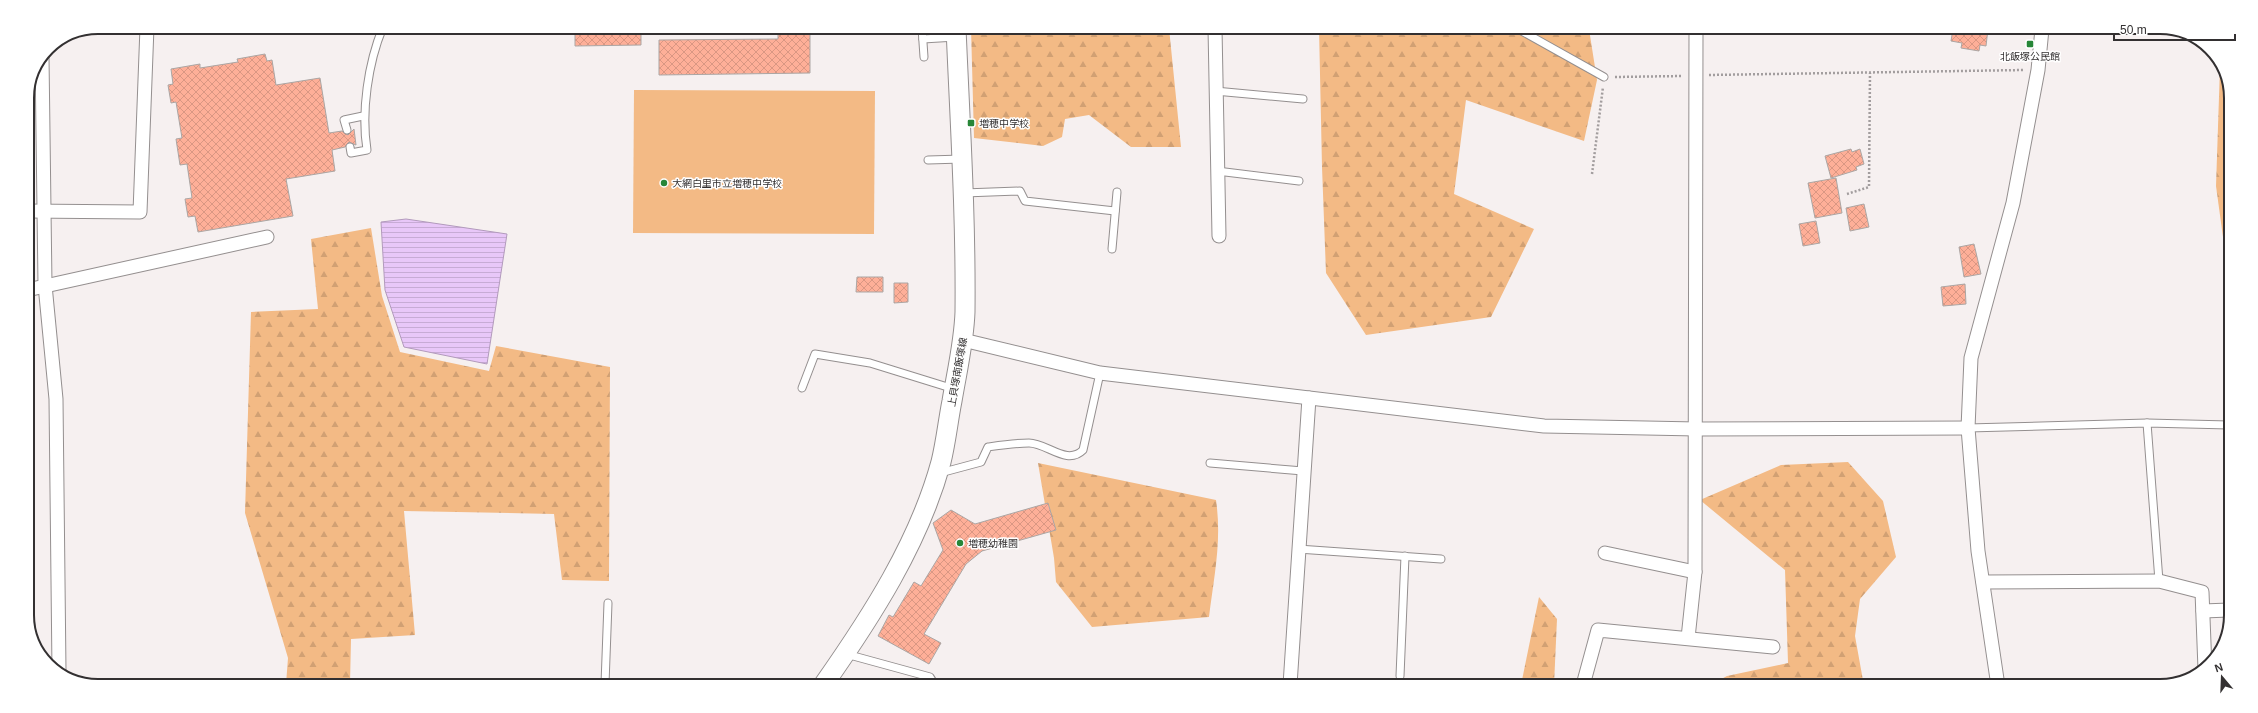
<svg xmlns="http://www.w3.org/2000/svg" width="2258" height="713" viewBox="0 0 2258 713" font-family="Arial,'Noto Sans JP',sans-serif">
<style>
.green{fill:#f3ba85}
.forest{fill:url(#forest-firs)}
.water{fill:url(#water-rules);stroke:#b29abc}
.building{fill:url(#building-cross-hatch);stroke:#aba6a4}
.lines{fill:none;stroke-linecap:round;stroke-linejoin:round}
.lane-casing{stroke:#948f8f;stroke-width:9}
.street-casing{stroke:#948f8f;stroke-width:15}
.secondary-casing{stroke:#948f8f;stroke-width:21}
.path{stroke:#a29d9e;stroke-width:2.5;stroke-dasharray:2 2;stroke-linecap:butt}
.lane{stroke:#fff;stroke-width:7}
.street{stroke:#fff;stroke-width:13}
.secondary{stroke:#fff;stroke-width:19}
.poi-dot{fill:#278638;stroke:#fff;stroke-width:1.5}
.labels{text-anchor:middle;stroke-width:3;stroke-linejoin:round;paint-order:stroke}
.poi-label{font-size:10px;fill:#333031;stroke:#fff;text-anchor:start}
.street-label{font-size:10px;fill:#333031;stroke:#fff}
.rim{fill:none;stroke:#333031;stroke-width:2}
</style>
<defs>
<pattern id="forest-firs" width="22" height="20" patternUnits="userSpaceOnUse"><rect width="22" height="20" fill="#f3ba85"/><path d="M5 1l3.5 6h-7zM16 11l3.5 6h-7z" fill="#d1a073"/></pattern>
<pattern id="water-rules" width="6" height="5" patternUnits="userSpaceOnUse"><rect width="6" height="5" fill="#e8c7f8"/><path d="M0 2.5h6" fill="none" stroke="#c7abd5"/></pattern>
<pattern id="building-cross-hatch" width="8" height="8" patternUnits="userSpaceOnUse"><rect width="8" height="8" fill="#feaf98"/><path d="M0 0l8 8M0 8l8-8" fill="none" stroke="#da9783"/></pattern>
</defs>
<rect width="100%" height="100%" fill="#f6f0f0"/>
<polygon class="green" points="634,90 875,91 874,234 633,233"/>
<g class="forest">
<polygon points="971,28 1169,28 1181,147 1131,147 1089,115 1065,119 1062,137 1043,146 974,138"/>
<polygon points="1319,28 1589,29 1597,80 1584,141 1466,100 1454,194 1534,229 1491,317 1366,335 1326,273 1322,167"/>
<polygon points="2220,67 2231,94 2230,288 2216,186"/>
<polygon points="371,228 382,296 400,352 489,371 496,346 610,367 609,581 562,580 554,514 404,511 415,635 351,639 350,684 286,684 288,658 245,513 251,312 318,309 311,239"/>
<polygon points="1848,462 1883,501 1896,557 1860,599 1855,636 1864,686 1710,685 1727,676 1788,663 1785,570 1700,500 1781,465"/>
<path d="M1038,463l178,37c6,41 -2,76 -7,117l-117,10 -36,-45 -2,-24z"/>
<polygon points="1539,597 1557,619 1554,685 1521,685"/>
</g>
<polygon class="water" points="406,219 507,234 487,364 404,347 385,290 381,222"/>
<g class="building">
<polygon points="575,28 641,28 641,45 575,46"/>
<polygon points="778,28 810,28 810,73 659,75 659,40 778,39"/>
<polygon points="1953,29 1988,29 1986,46 1980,45 1979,51 1961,48 1962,43 1951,41"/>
<polygon points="265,54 267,61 272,60 276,85 320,78 329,133 342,131 348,135 354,129 356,145 349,142 345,147 332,150 335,171 286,179 293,216 198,232 195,216 188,217 185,199 192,198 187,164 180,165 176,139 182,138 176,102 171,103 168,85 173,84 171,69 200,64 200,68 238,62 237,59"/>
<polygon points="1851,149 1852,152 1860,149 1864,164 1856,167 1857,170 1831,178 1825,156"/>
<polygon points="1836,178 1842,213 1815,218 1808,183"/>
<polygon points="1864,204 1869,227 1850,231 1846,208"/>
<polygon points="1816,221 1820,243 1803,246 1799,224"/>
<polygon points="1974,244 1981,274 1964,277 1959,247"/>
<polygon points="857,277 883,277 883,292 856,292"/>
<polygon points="894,283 908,283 908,302 894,303"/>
<polygon points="1965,284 1966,304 1943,306 1941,287"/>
<polygon points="1048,503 1056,530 982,551 966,564 924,634 941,643 929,664 878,636 889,615 893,617 914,582 921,586 943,550 933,523 951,510 975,524"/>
</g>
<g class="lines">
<defs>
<g id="lane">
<polyline points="922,28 924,57"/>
<polyline points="1518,29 1604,77"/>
<polyline points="923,39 956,37"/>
<polyline points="1215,91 1303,99"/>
<polyline points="347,130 344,120 363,116"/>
<path d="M350,147l1,6 16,-3c-6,-38 1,-87 16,-123"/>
<polyline points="928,160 962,159"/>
<polyline points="1217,171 1299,181"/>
<polyline points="964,193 1020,191 1025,201 1115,211"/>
<polyline points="1112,249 1117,192"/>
<polyline points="802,388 815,354 870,363 954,389"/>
<polyline points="2147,423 2159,581"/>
<polyline points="1968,428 2147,423 2229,425"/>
<polyline points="1210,463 1303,471"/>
<path d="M940,473l41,-11 7,-15c14,-2 27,-4 41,-4 18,0 38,23 54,7l17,-77"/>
<polyline points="1298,549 1441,559"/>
<polyline points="846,654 930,677 935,685"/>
<polyline points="1400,676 1405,556"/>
<polyline points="605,684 608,603"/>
</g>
<g id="street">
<polyline points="1215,28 1219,236"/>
<polyline points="42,57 45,285 56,399 59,671"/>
<polyline points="27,211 140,212 147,27"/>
<polyline points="27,290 267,237"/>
<polyline points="963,340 1100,373 1544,426 1697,429 1968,428"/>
<polyline points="1605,553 1695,572"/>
<polyline points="1983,582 2159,581 2202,592 2205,669"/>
<polyline points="2203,611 2229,610"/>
<polyline points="1688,638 1695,572 1696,29"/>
<polyline points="1290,685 1309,398"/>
<polyline points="1583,685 1598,630 1773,647"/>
<polyline points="1998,686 1978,551 1968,428 1971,358 2013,203 2038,70 2042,29"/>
</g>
<path id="secondary" d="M824,684c47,-67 95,-141 117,-222 5,-20 7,-41 11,-61 5,-30 12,-59 13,-89 1,-95 -5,-190 -9,-284"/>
</defs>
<use href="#lane" class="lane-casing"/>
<use href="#street" class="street-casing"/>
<use href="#secondary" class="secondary-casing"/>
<g class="path">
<polyline points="1709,75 2024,70"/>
<polyline points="1615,77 1682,76"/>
<polyline points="1592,174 1603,87"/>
<polyline points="1847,194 1869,187 1870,73"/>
</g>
<use href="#lane" class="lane"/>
<use href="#street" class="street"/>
<use href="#secondary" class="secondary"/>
</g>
<g class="poi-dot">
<rect x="2026" y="40" width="8" height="8" rx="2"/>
<rect x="967" y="119" width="8" height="8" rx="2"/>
<circle cx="664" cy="183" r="4"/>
<circle cx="960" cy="543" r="4"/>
</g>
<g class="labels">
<g class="poi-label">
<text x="2030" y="60" text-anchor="middle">北飯塚公民館</text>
<text x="979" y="127">増穂中学校</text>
<text x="672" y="187">大網白里市立増穂中学校</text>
<text x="968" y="547">増穂幼稚園</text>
</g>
<g class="street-label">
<text transform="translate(957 372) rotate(-80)" y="4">上貝塚南飯塚線</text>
</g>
</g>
<path d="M0 0H2258V713H0ZM98 34H2160A64 64 0 0 1 2224 98V615A64 64 0 0 1 2160 679H98A64 64 0 0 1 34 615V98A64 64 0 0 1 98 34Z" fill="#fff" fill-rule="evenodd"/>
<path class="rim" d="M98 34H2160A64 64 0 0 1 2224 98V615A64 64 0 0 1 2160 679H98A64 64 0 0 1 34 615V98A64 64 0 0 1 98 34Z"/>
<g transform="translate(2222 677) rotate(341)" stroke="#ffffff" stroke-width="3" paint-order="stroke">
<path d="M0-3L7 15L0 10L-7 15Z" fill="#333031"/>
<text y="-6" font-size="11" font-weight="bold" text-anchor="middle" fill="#333031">N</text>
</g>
<path d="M2114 34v6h121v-6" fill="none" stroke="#333031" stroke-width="2"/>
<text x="2120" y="34" font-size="12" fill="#333031" stroke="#ffffff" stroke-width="3" paint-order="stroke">50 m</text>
</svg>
